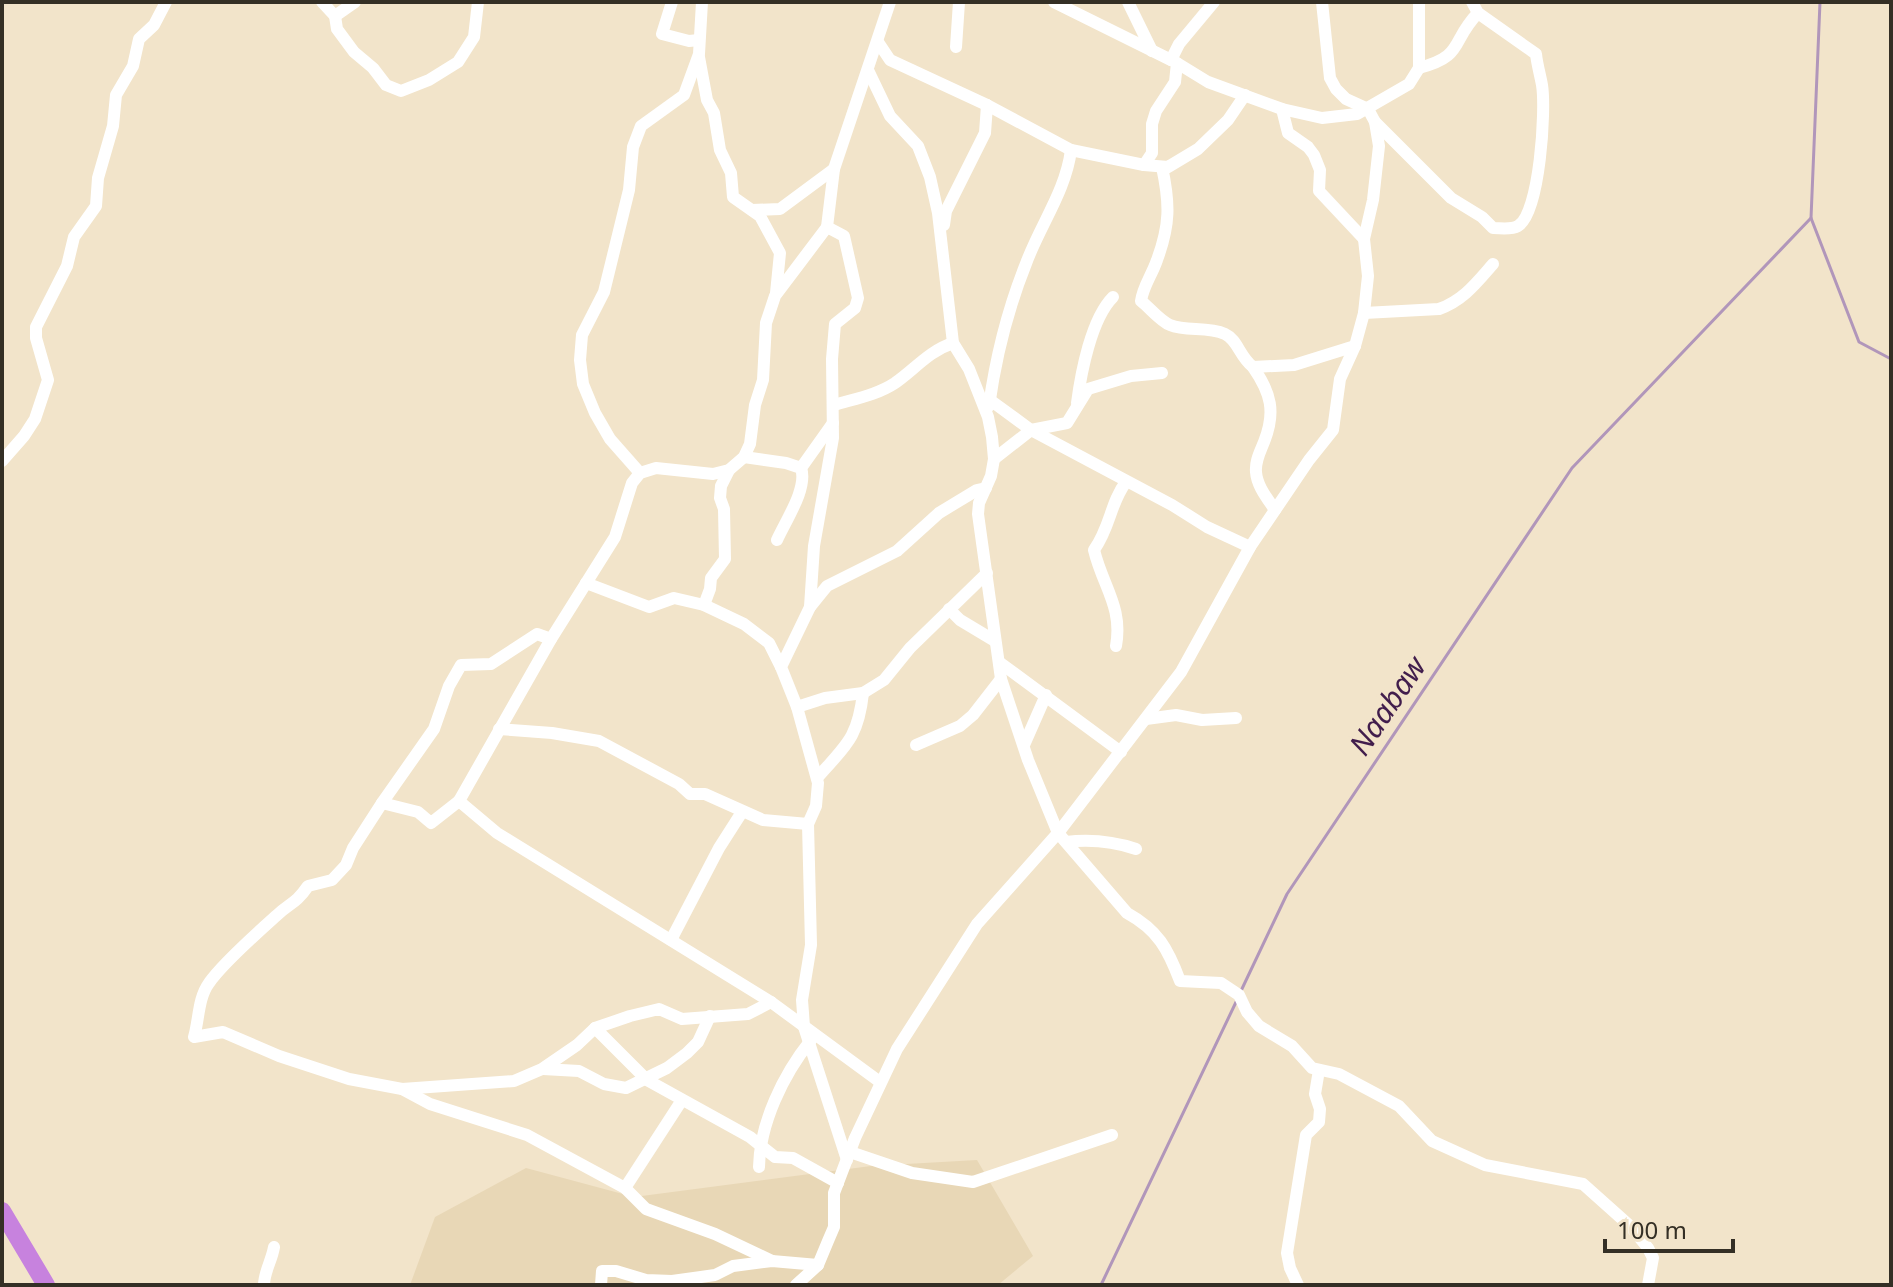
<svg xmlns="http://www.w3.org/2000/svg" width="1893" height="1287" viewBox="0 0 1893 1287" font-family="'Noto Sans',sans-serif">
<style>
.built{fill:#e8d7b6}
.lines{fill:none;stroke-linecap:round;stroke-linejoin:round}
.stream{stroke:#b196ba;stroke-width:3}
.minor{stroke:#fff;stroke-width:12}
.highway{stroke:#c782de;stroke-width:18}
.labels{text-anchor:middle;stroke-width:8;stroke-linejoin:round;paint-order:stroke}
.water-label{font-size:30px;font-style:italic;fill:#411d4c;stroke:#f2e4ca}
</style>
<rect width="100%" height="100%" fill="#f2e4ca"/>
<polygon class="built" points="977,1160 1033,1256 998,1285 410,1285 435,1217 526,1168 634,1197 871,1166"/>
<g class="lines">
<g class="stream">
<polyline points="1820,2 1811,218 1859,342 1891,359"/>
<polyline points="1240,993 1287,894 1572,468 1811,218"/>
<polyline points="1101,1285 1237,1000"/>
</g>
<g class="minor">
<polyline points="322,2 335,16 337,29 354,52 373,68 386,85 401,91 429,80 458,62 474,37 478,2"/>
<polyline points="672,2 662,34 689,41 699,40"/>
<polyline points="1054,2 1171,60"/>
<polyline points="1128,2 1152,51"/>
<polyline points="335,16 355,2"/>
<polyline points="878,42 890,60 987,105 1071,150 1144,165 1168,167 1198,149 1228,120 1245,95"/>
<polyline points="956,47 959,2"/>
<polyline points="699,57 707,100 714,113 720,150 731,173 733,197 760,216 780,253 776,293"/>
<polyline points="1177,63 1208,82 1282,109 1322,118 1357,114 1409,84 1419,68 1419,2"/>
<path d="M1419,68c46,-12 31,-26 59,-55"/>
<path d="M868,70l22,46 28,30 12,31 8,36 15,130 16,26 19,48 4,20 2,22 -3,17 -12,27 -1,11 23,165 27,81 30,73 69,80c31,17 41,36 53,68l41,2 18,12 8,17 12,14 33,20 20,22 27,6 60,32 33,35 53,24 98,19 47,42 18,22 5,10 -5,27"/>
<polyline points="1282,109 1288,133 1308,147 1314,155 1320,170 1319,191 1364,239"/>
<path d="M1375,122l76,76 31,19 11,11c8,0 18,2 25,-2 22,-13 28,-117 24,-141 -2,-11 -5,-21 -6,-31l-58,-41 -6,-11"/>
<polyline points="1144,165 1152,153 1152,124 1156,111 1175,82 1177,63 1171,60 1179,44 1214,2"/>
<path d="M1162,167c8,37 8,58 -5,93 -5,15 -14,26 -16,41 9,7 19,20 29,24 16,7 37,1 55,9 13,6 14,22 28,33l41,-2 61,-19"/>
<polyline points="752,210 780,209 834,169"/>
<polyline points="944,225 946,211 985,133 987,105"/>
<polyline points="827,227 775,296 766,323 763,380 755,405 750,444 744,457 729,470 713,474 656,468 640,473 632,483 615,537 551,639 459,801 497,833 771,1002 880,1082"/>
<path d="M1364,313l75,-4c25,-9 38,-27 54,-45"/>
<path d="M1253,367c18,26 23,45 11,75 -4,10 -9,19 -8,30 1,14 11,26 19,38"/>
<polyline points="990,400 1031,430 1172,505 1207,527 1250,547"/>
<path d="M1077,403c4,-30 14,-84 36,-106"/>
<path d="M834,405c20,-6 43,-10 61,-22 20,-14 34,-32 58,-40"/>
<path d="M989,406c7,-51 19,-98 38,-145 14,-37 39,-71 44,-111"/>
<polyline points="744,457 786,463 801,468 833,423"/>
<polyline points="994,459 1031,430 1067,423 1088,389 1131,376 1162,373"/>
<polyline points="2,461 24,436 35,419 48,380 36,338 36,327 67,266 74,237 96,206 98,178 113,126 116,95 133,66 139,39 154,25 166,2"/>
<polyline points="640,473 610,439 595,413 583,384 580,360 582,335 604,292 629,190 633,147 641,126 684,95 699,54 702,2"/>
<path d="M777,540c9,-20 31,-52 24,-72"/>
<polyline points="586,583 649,607 674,598 704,605 744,624 769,643 781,667"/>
<polyline points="704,605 710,589 711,578 725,559 724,509 720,498 721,486 729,470"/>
<polyline points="810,607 827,586 897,551 939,513 977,490 986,488"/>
<polyline points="949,609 960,620 995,641"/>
<path d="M551,639l-14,-5 -46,30 -30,1 -12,21 -15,43 -52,74 -29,45 -7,17 -14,15 -24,6c-13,19 -19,17 -32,30 -19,17 -54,48 -67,67 -11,15 -10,37 -15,54l29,-5 56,24 70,23 53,10 28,15 97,31 98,53 21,21 69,25 57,27"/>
<path d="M1116,646c7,-39 -13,-59 -22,-96 17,-24 16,-47 32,-68"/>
<polyline points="999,662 1121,752"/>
<polyline points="797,707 825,698 863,693 884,680 910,648 987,573"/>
<polyline points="1146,719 1176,715 1202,720 1236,718"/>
<polyline points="499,729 552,733 599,741 679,784 690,794 705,794 763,820 808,824"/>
<polyline points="916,745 960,726 973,715 1001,679"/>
<polyline points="1024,745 1046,695"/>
<path d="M817,778c28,-32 41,-39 46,-85"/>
<polyline points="382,803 418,812 431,823 459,801"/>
<path d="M1066,842c25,-3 46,-1 70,7"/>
<polyline points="671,940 719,848 742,812"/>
<polyline points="595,1028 647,1080 750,1137 775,1157 793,1158 838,1183"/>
<polyline points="543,1069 579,1071 604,1084 626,1088 667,1068 687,1053 698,1042 710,1016"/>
<polyline points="402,1089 514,1081 542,1069 577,1045 595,1028 630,1016 659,1009 682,1019 748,1014 771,1002"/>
<polyline points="850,1152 912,1173 973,1182 1112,1135"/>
<polyline points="847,1160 804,1027 803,1013 802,1000 811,945 808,824 816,806 818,783 797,707 781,667 810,607 814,546 833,438 832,359 835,324 855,308 858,298 844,236 827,227 834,169 890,2"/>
<path d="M759,1167c1,-44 24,-92 52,-127"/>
<polyline points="625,1188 682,1100"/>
<path d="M264,1285c0,-13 8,-25 10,-38"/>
<polyline points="601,1285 602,1271 616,1271 646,1280 672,1281 715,1275 733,1266 772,1261 818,1265"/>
<polyline points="796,1285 818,1265 828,1241 834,1227 834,1193 855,1138 897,1049 977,924 1058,833 1181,672 1250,547 1309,460 1333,430 1340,379 1355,346 1364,313 1368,276 1364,239 1373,200 1379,146 1375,122 1368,109 1346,99 1336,89 1330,78 1322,2"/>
<polyline points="1298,1285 1290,1268 1287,1253 1306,1135 1319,1122 1320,1109 1315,1094 1319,1070"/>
</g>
<polyline class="highway" points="2,1211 46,1285"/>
</g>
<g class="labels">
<g class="water-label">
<text transform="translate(1388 706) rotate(-56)" y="10">Naabaw</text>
</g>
</g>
<rect width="1893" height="1287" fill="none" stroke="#342f25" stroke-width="8"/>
<path d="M1605 1239v12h128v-12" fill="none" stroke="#342f25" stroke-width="4"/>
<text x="1617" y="1239" font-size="24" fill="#342f25" stroke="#f2e4ca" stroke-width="6" paint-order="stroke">100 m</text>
</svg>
